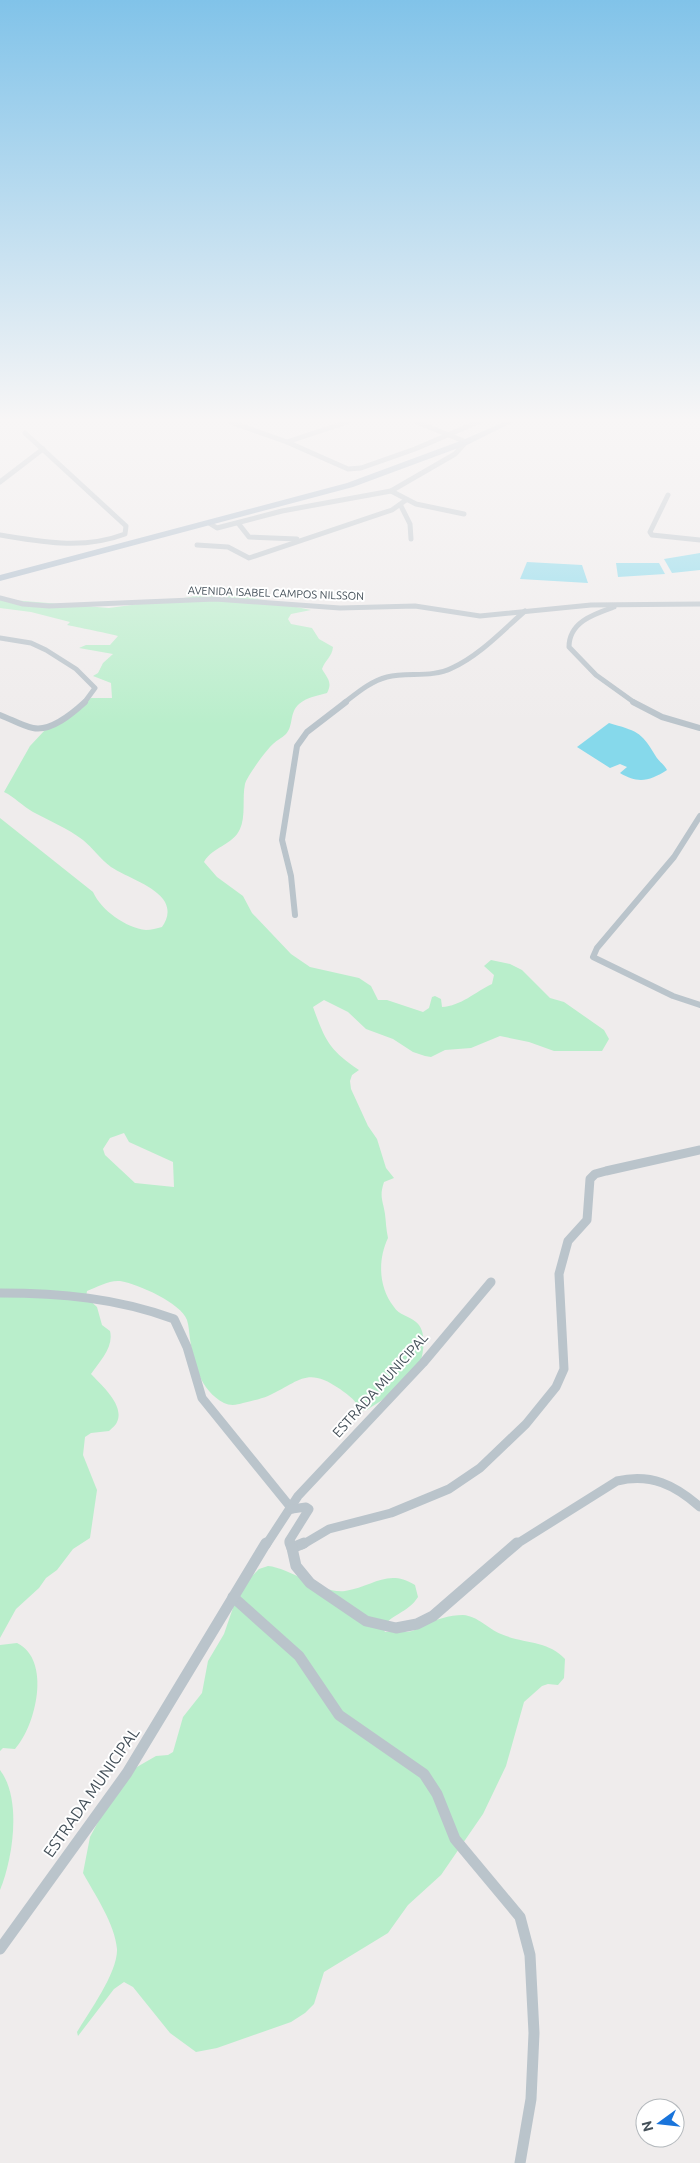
<svg xmlns="http://www.w3.org/2000/svg" width="700" height="2163" viewBox="0 0 700 2163" font-family="Ubuntu,sans-serif">
<style>
.green{fill:#b9eecb;fill-rule:evenodd}
.water{fill:#86d9eb}
.lines{fill:none;stroke-linecap:round;stroke-linejoin:round}
.street-far3{stroke:#bac4cb;stroke-width:5}
.street-far2{stroke:#bac4cb;stroke-width:6}
.street-far1{stroke:#bac4cb;stroke-width:9}
.street{stroke:#bac4cb;stroke-width:11}
.primary{fill:#abbccb;fill-rule:evenodd}
.labels{text-anchor:middle;stroke-width:4;stroke-linejoin:round;paint-order:stroke}
.far-street-label{font-size:11px;fill:#445059;stroke:#fff}
.street-label{font-size:14px;fill:#445059;stroke:#fff}
.near-street-label{font-size:16px;fill:#445059;stroke:#fff}
</style>
<rect width="100%" height="100%" fill="#efecec"/>
<g class="green">
<path d="M204,591l29,3 78,16 -20,4 -3,5 3,5 21,4 7,11 14,8c-1,10 -8,13 -11,22 5,9 11,13 5,24 -10,3 -20,4 -28,11 -10,9 -5,21 -13,30 -4,4 -9,6 -13,10 -6,5 -26,32 -28,40 -3,14 1,32 -5,45 -7,16 -28,18 -36,33l13,15 26,19 9,17 39,41 19,13 49,11 12,8 7,14h9l36,12 6,-4 3,-11 3,-1 6,3 1,8c19,-1 33,-15 50,-23l2,-9 -10,-9 7,-6 19,4 12,6 28,28 14,4 40,28 5,9 -7,12h-48l-25,-9 -29,-6 -29,12 -26,2 -14,7 -6,-1 -12,-4 -20,-13 -27,-10 -18,-17 -24,-12 -11,7c12,33 16,43 46,63l-7,5 -2,6 1,8 17,37 9,13 9,29 8,10 -10,4c-5,15 -1,18 1,32 1,8 1,15 3,24 -10,21 -10,49 6,69 5,8 15,9 22,15 14,11 6,45 -4,57 -7,9 -34,23 -45,31l-8,1c-2,-11 -10,-15 -19,-22 -33,-23 -40,-8 -72,7 -7,3 -17,5 -25,7 -6,2 -13,3 -19,0 -24,-13 -30,-39 -34,-64 -1,-6 -1,-13 -3,-19 -6,-17 -49,-36 -67,-39 -11,-1 -23,6 -33,10l-1,6 11,10 5,18 8,6c4,16 -10,30 -19,43 10,11 34,31 26,48 -1,3 -6,7 -8,9l-18,2 -6,4 -2,18 14,35 -7,48 -17,11 -16,21 -11,8 -7,10 -23,21 -16,29v-820l93,74c8,18 33,36 53,38 5,0 11,-2 16,-3 5,-7 8,-15 3,-25 -9,-16 -39,-25 -54,-35 -11,-8 -18,-19 -28,-27 -16,-12 -33,-19 -50,-28 -11,-6 -18,-15 -29,-20l26,-46 15,-16 46,-32h21l-1,-15 -18,-7 5,-3 5,-10 10,-9 -34,-6 7,-3h24l8,-9c-2,-1 -46,-10 -51,-11l3,-3 -39,-10 -31,-4v-9l109,9 82,-11zM124,1133l5,9 44,20 1,25 -39,-4 -30,-28 -2,-6 7,-11z"/>
<path d="M268,1566c23,2 53,28 77,25 28,-4 42,-23 70,-6l3,12c-10,16 -29,18 -35,31l2,4c9,-2 22,1 27,-1 4,-1 7,-4 10,-6 12,-5 28,-10 41,-10 15,1 25,14 38,19 22,10 47,6 64,25l-1,19 -6,7 -10,-1 -6,2 -18,16 -18,64 -23,48 -42,61 -33,30 -20,28 -64,39 -10,32 -9,9 -14,9 -74,26 -21,4 -26,-19 -37,-46 -9,-5 -10,7 -36,47 -1,-4c12,-20 41,-60 40,-83 -2,-25 -22,-54 -34,-76l7,-36 33,-62 33,-19 12,-1 5,-3 10,-35 19,-24 6,-32 16,-27 11,-32 12,-21 12,-12z"/>
<path d="M17,1643c35,17 19,83 -2,106l-12,-1 -3,3v-106z"/>
<path d="M0,1770c22,29 13,88 0,120z"/>
</g>
<g class="water">
<polygon points="700,553 700,570 672,573 664,559"/>
<polygon points="527,562 582,565 588,583 520,579"/>
<polygon points="616,563 659,563 665,574 618,577"/>
<path d="M609,723c27,8 32,8 46,32 3,6 9,9 12,15 -17,11 -29,14 -47,3l7,-6 -7,-3 -10,4 -33,-21z"/>
</g>
<g class="lines">
<g class="street-far3">
<polyline points="230,422 287,442 348,469 361,468 415,449 478,422"/>
<polyline points="287,442 347,422"/>
<polyline points="0,482 43,449"/>
<polyline points="391,491 416,504 464,514"/>
<polyline points="668,495 650,532 652,535 700,540"/>
<polyline points="401,506 410,524 411,539"/>
<polyline points="209,523 217,528 282,511 391,491 455,454 466,442 417,422"/>
<polyline points="238,523 249,537 297,539"/>
<path d="M0,535c43,7 83,15 125,-1l1,-8 -101,-93"/>
<polyline points="197,545 228,547 249,558 392,510 406,500"/>
<polyline points="0,598 23,604 49,606 215,599 340,608 415,606 480,616 591,605 700,604"/>
<path d="M614,607c-20,7 -45,15 -45,40l27,28 39,28"/>
<polyline points="0,638 31,643 46,650 76,669 95,688 84,703"/>
<path d="M344,703c13,-10 27,-22 43,-26 21,-5 45,1 65,-9 28,-13 50,-37 73,-57"/>
</g>
<g class="street-far2">
<polyline points="633,702 662,717 700,728"/>
<path d="M0,715c11,4 22,11 33,13 18,4 40,-15 52,-26"/>
<polyline points="700,816 674,857 597,948 593,957 673,996 700,1005"/>
<polyline points="295,915 291,876 282,840 297,746 307,732 346,702"/>
</g>
<g class="street-far1">
<path d="M0,1293c60,0 117,5 174,26l13,28 15,51 90,111"/>
<polyline points="266,1545 298,1496 423,1363 491,1282"/>
<polyline points="291,1545 289,1541 309,1509 306,1507 292,1509"/>
<polyline points="302,1545 329,1529 391,1513 449,1489 480,1468 526,1424 556,1387 564,1369 559,1274 568,1241 587,1220 590,1179 595,1174 606,1171 700,1150"/>
<path d="M515,1545l102,-64c34,-8 58,4 83,26"/>
</g>
<g class="street">
<polyline points="290,1543 292,1548 304,1543"/>
<polyline points="292,1548 296,1566 310,1583 366,1621 396,1628 417,1624 433,1616 517,1543"/>
<polyline points="233,1597 299,1656 339,1715 424,1774 437,1794 455,1839 520,1917 530,1955 534,2033 531,2099 520,2163"/>
<polyline points="0,1949 127,1773 266,1543"/>
</g>
<polygon class="primary" points="504,422 513,422 469,444 353,487 0,581 0,575 347,483 463,440"/>
</g>
<linearGradient id="sky" x2="0" y2="1"><stop stop-color="#81c3e9"/><stop offset="0.58" stop-color="#f8f6f6"/><stop offset="1" stop-color="#f8f6f6" stop-opacity="0"/></linearGradient>
<rect width="700" height="725" fill="url(#sky)"/>
<g class="labels">
<g class="far-street-label">
<text transform="translate(276 593) rotate(2)" y="4">AVENIDA ISABEL CAMPOS NILSSON</text>
</g>
<g class="street-label">
<text transform="translate(380 1385) rotate(-48)" y="5">ESTRADA MUNICIPAL</text>
</g>
<g class="near-street-label">
<text transform="translate(91 1792) rotate(-55)" y="6">ESTRADA MUNICIPAL</text>
</g>
</g>
<g transform="translate(660 2123) rotate(255)"><circle r="24" fill="#ffffff" stroke="#b4b9bd"/>
<path d="M0-4L9 19L0 12L-9 19Z" fill="#1974db"/>
<text y="-8" font-size="14" font-weight="bold" text-anchor="middle" fill="#445059">N</text>
</g>
</svg>
